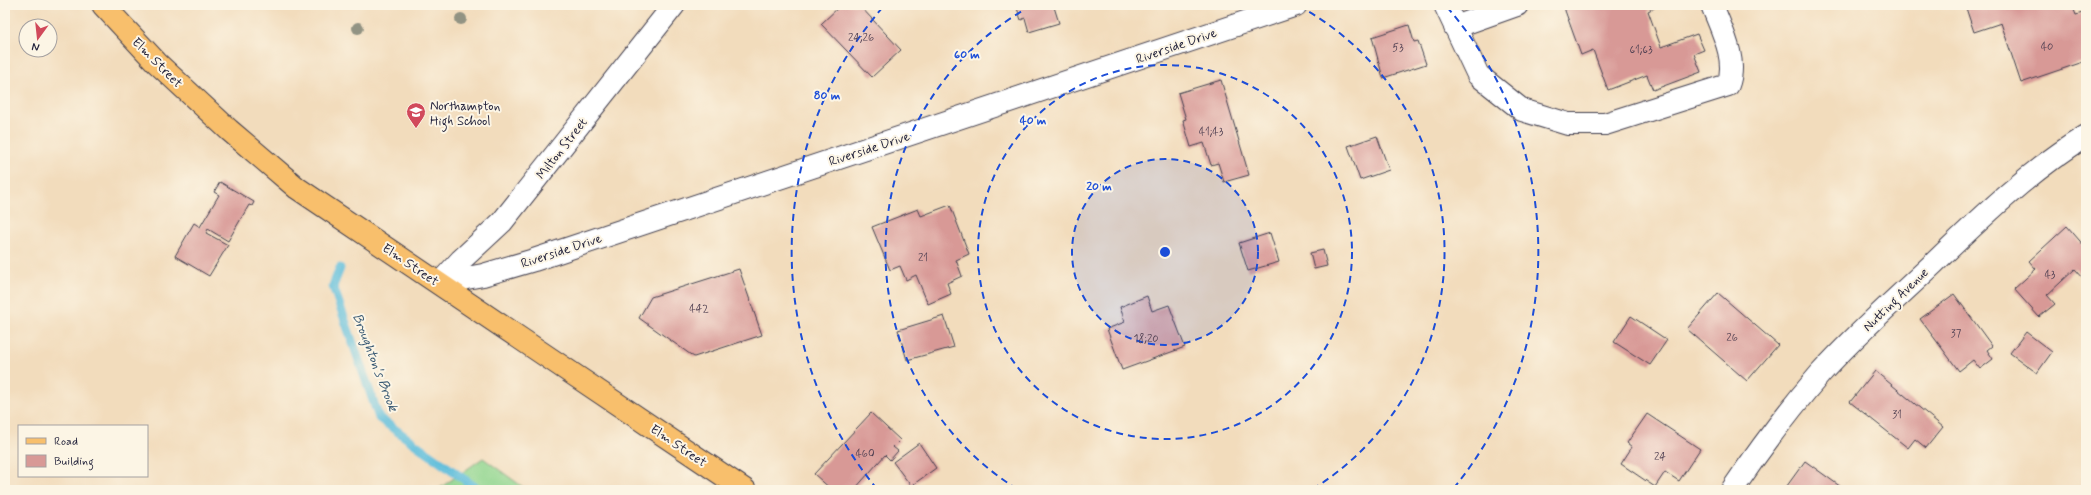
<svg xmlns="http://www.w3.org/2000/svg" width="2091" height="495" viewBox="0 0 2091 495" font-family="Mynerve,sans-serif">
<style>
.green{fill:#8fd58e;stroke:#587c64}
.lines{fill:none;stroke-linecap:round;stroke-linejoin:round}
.stream{stroke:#5dbddb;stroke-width:9}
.building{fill:#d89996}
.minor-casing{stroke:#413e4e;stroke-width:24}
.major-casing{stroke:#413e4e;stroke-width:24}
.minor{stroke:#fff;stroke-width:22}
.major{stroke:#f8bf6c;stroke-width:22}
.tree{fill:#929383}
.ring{fill:none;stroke:#1d4ed8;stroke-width:2;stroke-dasharray:7 5}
.labels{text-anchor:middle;stroke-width:4;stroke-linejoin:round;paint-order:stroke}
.number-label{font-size:11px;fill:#504052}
.street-label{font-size:13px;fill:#22223b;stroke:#fcf5e5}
.poi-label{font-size:13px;fill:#22223b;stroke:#fcf5e5;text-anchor:start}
.water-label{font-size:14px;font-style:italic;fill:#375873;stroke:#fcf5e5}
.centre{fill:#1d4ed8;stroke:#fcf5e5;stroke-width:2}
.ring-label{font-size:12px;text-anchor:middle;font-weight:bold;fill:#1d4ed8;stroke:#fcf5e5;stroke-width:4;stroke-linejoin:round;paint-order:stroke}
</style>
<rect width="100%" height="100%" fill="#fcf5e5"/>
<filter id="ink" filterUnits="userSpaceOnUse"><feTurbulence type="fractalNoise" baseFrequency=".025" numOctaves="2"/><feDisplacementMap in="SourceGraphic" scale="8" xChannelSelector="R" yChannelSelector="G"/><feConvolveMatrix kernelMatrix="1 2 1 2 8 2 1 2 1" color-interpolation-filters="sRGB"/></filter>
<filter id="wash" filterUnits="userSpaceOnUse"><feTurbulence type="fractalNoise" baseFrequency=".012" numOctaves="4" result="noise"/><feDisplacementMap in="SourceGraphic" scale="16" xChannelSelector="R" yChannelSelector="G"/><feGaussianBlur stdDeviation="0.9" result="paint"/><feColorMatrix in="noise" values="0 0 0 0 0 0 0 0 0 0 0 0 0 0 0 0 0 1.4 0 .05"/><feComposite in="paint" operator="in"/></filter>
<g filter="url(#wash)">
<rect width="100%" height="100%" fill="#f2dcbc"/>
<polygon class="green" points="483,458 527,490 437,490"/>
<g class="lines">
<polyline class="stream" points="340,268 333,286 379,418 479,490"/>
</g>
<g id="blocks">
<g class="building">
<polygon points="841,5 859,5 901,50 872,77 821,24"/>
<polygon points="1016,5 1060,5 1054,7 1059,23 1029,32 1025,18 1021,20"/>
<polygon points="1563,5 1658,5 1658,6 1648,11 1661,47 1697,34 1704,50 1694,54 1701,72 1653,90 1647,75 1608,90 1593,50 1581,55"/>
<polygon points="1975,5 2072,5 2076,15 2086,12 2086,61 2021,83 2001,23 1974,32 1966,8"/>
<polygon points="1409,25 1414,42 1418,41 1426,64 1383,78 1372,37"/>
<polygon points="1221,80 1249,175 1224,182 1218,163 1211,165 1204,143 1191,147 1183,120 1186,119 1178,93"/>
<polygon points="1377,136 1389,170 1360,180 1348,146"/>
<polygon points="220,182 254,202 252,206 249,205 228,241 208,229 206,233 228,245 209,276 175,256 194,223 200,227 219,195 214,192"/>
<polygon points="950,205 969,254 956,260 962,276 947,283 951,294 928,304 916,275 906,280 900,266 890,270 872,227 918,209 921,216"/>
<polygon points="2067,226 2086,248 2086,279 2085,280 2075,269 2047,295 2055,304 2039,317 2014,289 2036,269 2029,261"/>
<polygon points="1270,233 1279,262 1248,271 1239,243"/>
<polygon points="1323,250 1327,266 1314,269 1310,253"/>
<polygon points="739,269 762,335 694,357 639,318 651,297"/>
<polygon points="1718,293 1778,345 1747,381 1687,329"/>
<polygon points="1954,294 1992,346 1987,350 1993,359 1980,369 1973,360 1959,371 1920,319"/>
<polygon points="1147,296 1152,311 1169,305 1185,347 1122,370 1107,329 1125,322 1120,307"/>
<polygon points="944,316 954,347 907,360 898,330"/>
<polygon points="1631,316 1667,340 1650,365 1614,342"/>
<polygon points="2026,332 2052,352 2037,373 2010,353"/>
<polygon points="1875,371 1943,427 1926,448 1915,439 1908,448 1850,402"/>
<polygon points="871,413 900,440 893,447 898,451 890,460 885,455 854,490 832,490 814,474"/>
<polygon points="1647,414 1700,449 1679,481 1665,472 1655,487 1621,464 1632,447 1627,443"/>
<polygon points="919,443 936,468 911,486 893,462"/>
<polygon points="1805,461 1841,487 1839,490 1784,490"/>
</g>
</g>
</g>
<g filter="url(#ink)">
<use href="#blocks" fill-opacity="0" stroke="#413e4e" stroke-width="1"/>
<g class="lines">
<defs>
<g id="minor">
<path d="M1445,5l33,70 44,35 46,14h37l123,-39c10,-26 -7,-56 -16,-80"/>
<polyline points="1455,27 1517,5"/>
<polyline points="440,283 483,275 534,260 1296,5"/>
<polyline points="440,283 461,260 502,222 674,5"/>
<path d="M1732,490c27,-40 56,-79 88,-116 35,-39 75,-74 113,-110 48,-46 96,-93 153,-128"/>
</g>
<polyline id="major" points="103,5 157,63 229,130 297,188 745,490"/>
</defs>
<use href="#minor" class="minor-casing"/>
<use href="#major" class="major-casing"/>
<use href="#minor" class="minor"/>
<use href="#major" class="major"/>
</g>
<g class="tree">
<circle cx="461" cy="19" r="6"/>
<circle cx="358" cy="28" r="6"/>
</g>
</g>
<circle cx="1165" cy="252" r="93" fill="#1d4ed8" fill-opacity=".12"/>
<g class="ring">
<circle cx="1165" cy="252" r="93"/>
<circle cx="1165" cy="252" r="187"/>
<path d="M1017 489A280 280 0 0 1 1031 6M1299 6A280 280 0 0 1 1313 489"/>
<path d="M877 489A373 373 0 0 1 883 7M1447 7A373 373 0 0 1 1453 489"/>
</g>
<defs>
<symbol id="school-pin" viewBox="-11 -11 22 30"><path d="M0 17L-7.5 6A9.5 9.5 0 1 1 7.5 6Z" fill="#d1495b" stroke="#fcf5e5"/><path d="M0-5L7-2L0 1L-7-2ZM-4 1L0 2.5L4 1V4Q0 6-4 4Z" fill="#fff"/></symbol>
</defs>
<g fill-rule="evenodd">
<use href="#school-pin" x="405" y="101" width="22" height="30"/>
</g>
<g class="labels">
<g class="number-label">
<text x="861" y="41">24;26</text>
<text x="2047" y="50">40</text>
<text x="1398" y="51">53</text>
<text x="1641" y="53">61;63</text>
<text x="1211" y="135">41;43</text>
<text x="923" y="261">21</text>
<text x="2050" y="278">43</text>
<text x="699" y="312">442</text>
<text x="1956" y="337">37</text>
<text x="1732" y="341">26</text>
<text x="1146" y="342">18;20</text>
<text x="1897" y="418">31</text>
<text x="865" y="457">460</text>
<text x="1660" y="460">24</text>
</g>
<g class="street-label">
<text transform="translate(1176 45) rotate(-19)" y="5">Riverside Drive</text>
<text transform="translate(158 62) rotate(45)" y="5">Elm Street</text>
<text transform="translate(561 148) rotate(-52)" y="5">Milton Street</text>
<text transform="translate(869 148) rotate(-18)" y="5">Riverside Drive</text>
<text transform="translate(561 250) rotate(-18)" y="5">Riverside Drive</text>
<text transform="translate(411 264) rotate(34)" y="5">Elm Street</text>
<text transform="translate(1895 299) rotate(-44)" y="5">Nutting Avenue</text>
<text transform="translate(679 445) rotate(34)" y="5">Elm Street</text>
</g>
<g class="poi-label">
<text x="430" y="110">Northampton<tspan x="430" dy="15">High School</tspan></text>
</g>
<g class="water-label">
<text transform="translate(376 362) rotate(69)" y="5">Broughton's Brook</text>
</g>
</g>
<circle cx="1165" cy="252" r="6" class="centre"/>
<g class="ring-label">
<text x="967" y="58">60 m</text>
<text x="827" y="99">80 m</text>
<text x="1033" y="124">40 m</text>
<text x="1099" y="190">20 m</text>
</g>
<rect width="2091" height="495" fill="none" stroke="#fcf5e5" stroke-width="20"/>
<rect x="18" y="425" width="130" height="52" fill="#fcf5e5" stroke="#a5a1a1"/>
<rect x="26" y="438" width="20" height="6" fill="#f8bf6c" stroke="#a5a1a1"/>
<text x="54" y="445" font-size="12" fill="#22223b">Road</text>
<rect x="26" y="455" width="20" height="12" fill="#d89996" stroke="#a5a1a1"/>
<text x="54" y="465" font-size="12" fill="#22223b">Building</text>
<g transform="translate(38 38) rotate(195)"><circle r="19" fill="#fcf5e5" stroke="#a5a1a1"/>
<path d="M0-3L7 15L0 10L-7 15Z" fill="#d1495b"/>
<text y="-6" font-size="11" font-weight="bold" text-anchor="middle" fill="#22223b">N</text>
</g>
</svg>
